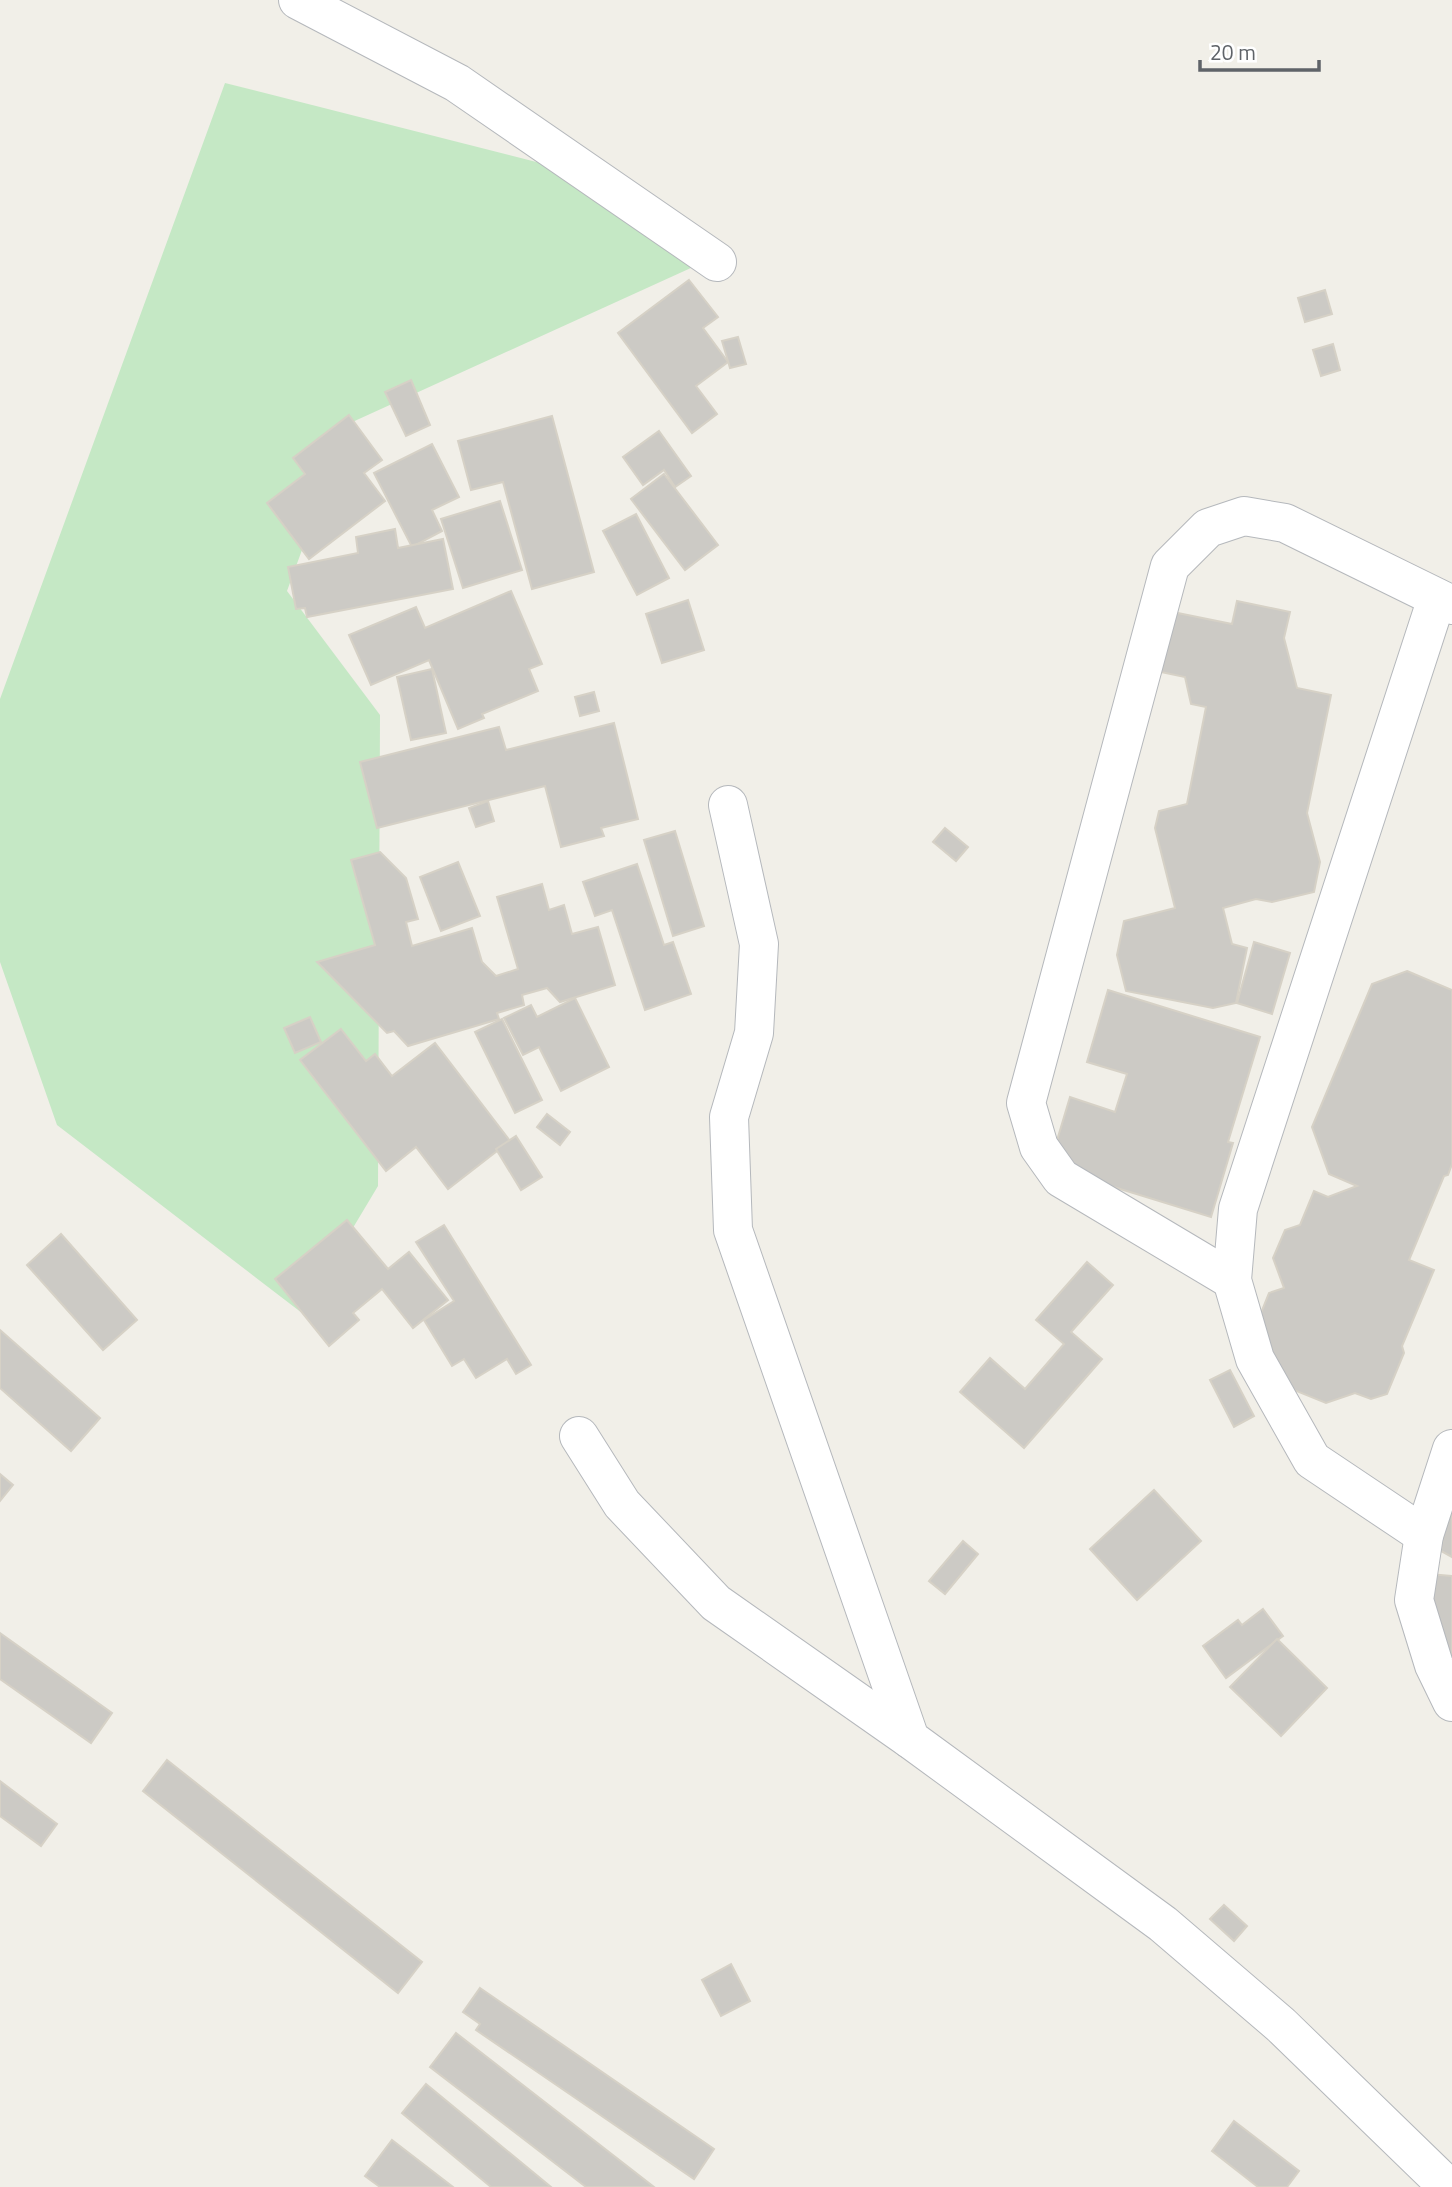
<svg xmlns="http://www.w3.org/2000/svg" width="1452" height="2187" viewBox="0 0 1452 2187" font-family="'Titillium Web',sans-serif">
<style>
.green{fill:#c5e8c5}
.building{fill:#cccac5;stroke:#d6d1c6;stroke-width:2}
.lines{fill:none;stroke-linecap:round;stroke-linejoin:round}
.minor-casing{stroke:#b5b8bc;stroke-width:40}
.minor{stroke:#fff;stroke-width:38}
</style>
<rect width="100%" height="100%" fill="#f1efe8"/>
<polygon class="green" points="225,83 552,166 704,262 348,424 287,591 380,715 378,1186 302,1313 57,1125 0,962 0,699"/>
<g class="building">
<polygon points="689,280 718,317 703,328 728,362 696,386 717,414 692,433 618,333"/>
<polygon points="1325,290 1332,314 1305,322 1298,298"/>
<polygon points="738,337 746,364 730,368 722,341"/>
<polygon points="1333,344 1340,370 1321,376 1313,350"/>
<polygon points="411,380 430,425 406,436 385,392"/>
<polygon points="349,415 382,460 364,473 385,501 309,559 267,503 305,474 293,458"/>
<polygon points="552,416 594,572 532,589 503,482 471,490 458,441"/>
<polygon points="659,431 691,476 675,487 664,470 643,485 623,457"/>
<polygon points="432,444 459,497 432,510 442,531 412,547 374,473"/>
<polygon points="664,474 718,545 685,570 631,499"/>
<polygon points="500,501 522,570 463,588 441,519"/>
<polygon points="636,514 669,578 637,595 603,531"/>
<polygon points="395,529 398,548 443,539 453,589 307,617 305,608 296,609 288,567 358,553 356,537"/>
<polygon points="511,591 542,664 529,669 538,691 482,714 484,718 458,729 429,660 371,685 349,635 416,607 425,628"/>
<polygon points="688,600 704,650 662,663 646,614"/>
<polygon points="1237,601 1290,612 1284,638 1297,688 1331,695 1307,813 1320,862 1314,892 1272,902 1256,899 1223,908 1232,944 1247,948 1236,1003 1213,1008 1126,991 1117,955 1124,921 1175,908 1155,828 1159,811 1187,804 1206,707 1191,704 1185,677 1137,667 1148,607 1232,624"/>
<polygon points="432,669 446,733 411,740 397,677"/>
<polygon points="594,692 599,711 580,716 575,697"/>
<polygon points="614,723 638,819 601,828 604,836 561,847 545,786 377,828 360,762 499,727 506,750"/>
<polygon points="488,801 494,821 476,827 469,808"/>
<polygon points="945,828 968,847 956,861 933,842"/>
<polygon points="675,831 704,926 673,936 644,840"/>
<polygon points="380,852 406,878 418,919 406,922 412,946 472,928 482,962 496,976 518,969 497,897 542,884 549,910 564,905 572,934 598,927 615,985 560,1002 547,988 522,995 524,1005 497,1013 499,1019 408,1046 394,1031 387,1033 317,962 375,945 351,860"/>
<polygon points="458,862 480,916 441,931 420,877"/>
<polygon points="637,864 664,945 673,942 691,994 645,1010 612,910 595,916 583,882"/>
<polygon points="1254,942 1290,953 1272,1014 1237,1003"/>
<polygon points="1407,971 1452,990 1452,1164 1448,1175 1444,1176 1409,1260 1434,1270 1402,1346 1404,1353 1387,1394 1371,1399 1355,1393 1326,1403 1267,1379 1249,1343 1269,1293 1284,1288 1273,1258 1285,1230 1300,1225 1314,1191 1328,1197 1357,1186 1329,1174 1312,1127 1372,984"/>
<polygon points="1108,990 1260,1037 1228,1142 1233,1143 1211,1217 1049,1167 1070,1097 1115,1112 1127,1074 1087,1062"/>
<polygon points="575,998 609,1067 561,1091 539,1047 523,1055 504,1018 531,1005 537,1017"/>
<polygon points="310,1017 321,1042 295,1053 284,1028"/>
<polygon points="502,1019 542,1100 515,1113 475,1032"/>
<polygon points="341,1029 366,1061 375,1054 392,1076 435,1043 510,1141 448,1189 416,1147 386,1171 300,1060"/>
<polygon points="547,1114 570,1132 560,1145 537,1127"/>
<polygon points="516,1136 542,1177 521,1190 496,1149"/>
<polygon points="347,1220 388,1269 409,1252 448,1300 413,1328 382,1289 353,1313 359,1320 329,1346 275,1279"/>
<polygon points="444,1225 531,1365 516,1374 507,1359 476,1378 464,1359 452,1366 424,1320 454,1301 416,1242"/>
<polygon points="61,1234 137,1320 103,1350 27,1265"/>
<polygon points="1087,1262 1113,1285 1071,1332 1102,1359 1024,1448 960,1392 990,1358 1025,1389 1064,1344 1036,1320"/>
<polygon points="0,1330 100,1418 71,1451 0,1388"/>
<polygon points="1230,1370 1254,1416 1234,1427 1210,1380"/>
<polygon points="0,1474 13,1485 0,1501"/>
<polygon points="1452,1479 1452,1557 1441,1551"/>
<polygon points="1154,1490 1201,1541 1137,1600 1090,1549"/>
<polygon points="963,1541 978,1554 945,1594 929,1581"/>
<polygon points="1429,1574 1452,1576 1452,1655 1431,1633"/>
<polygon points="1263,1609 1283,1636 1226,1678 1203,1646 1238,1620 1242,1625"/>
<polygon points="0,1633 112,1713 91,1743 0,1679"/>
<polygon points="1277,1639 1327,1688 1281,1736 1230,1687"/>
<polygon points="167,1760 422,1962 398,1993 143,1791"/>
<polygon points="0,1781 57,1824 41,1846 0,1816"/>
<polygon points="1224,1905 1247,1926 1234,1941 1210,1919"/>
<polygon points="731,1964 750,2001 721,2016 702,1980"/>
<polygon points="480,1988 714,2149 694,2179 476,2030 480,2024 463,2012"/>
<polygon points="456,2033 654,2187 586,2187 430,2067"/>
<polygon points="426,2084 551,2187 491,2187 402,2113"/>
<polygon points="1234,2121 1299,2171 1287,2187 1258,2187 1212,2151"/>
<polygon points="392,2140 453,2187 380,2187 365,2176"/>
</g>
<g class="lines">
<defs>
<g id="minor">
<polyline points="298,0 457,83 717,262"/>
<polyline points="728,805 759,944 754,1033 729,1117 733,1230 910,1739 1163,1924 1281,2025 1448,2187"/>
<polyline points="1232,1280 1061,1178 1039,1147 1026,1103 1170,566 1208,528 1244,516 1285,523 1452,605"/>
<polyline points="579,1436 622,1504 716,1603 910,1739"/>
<polyline points="1452,1449 1424,1535 1414,1600 1434,1665 1452,1702"/>
<polyline points="1424,1535 1312,1460 1255,1359 1232,1280 1238,1209 1437,598"/>
</g>
</defs>
<use href="#minor" class="minor-casing"/>
<use href="#minor" class="minor"/>
</g>
<path d="M1200 60v10h119v-10" fill="none" stroke="#5f6368" stroke-width="3.5"/>
<text x="1210" y="60" font-size="21" fill="#5f6368" stroke="#ffffff" stroke-width="5" paint-order="stroke">20 m</text>
</svg>
